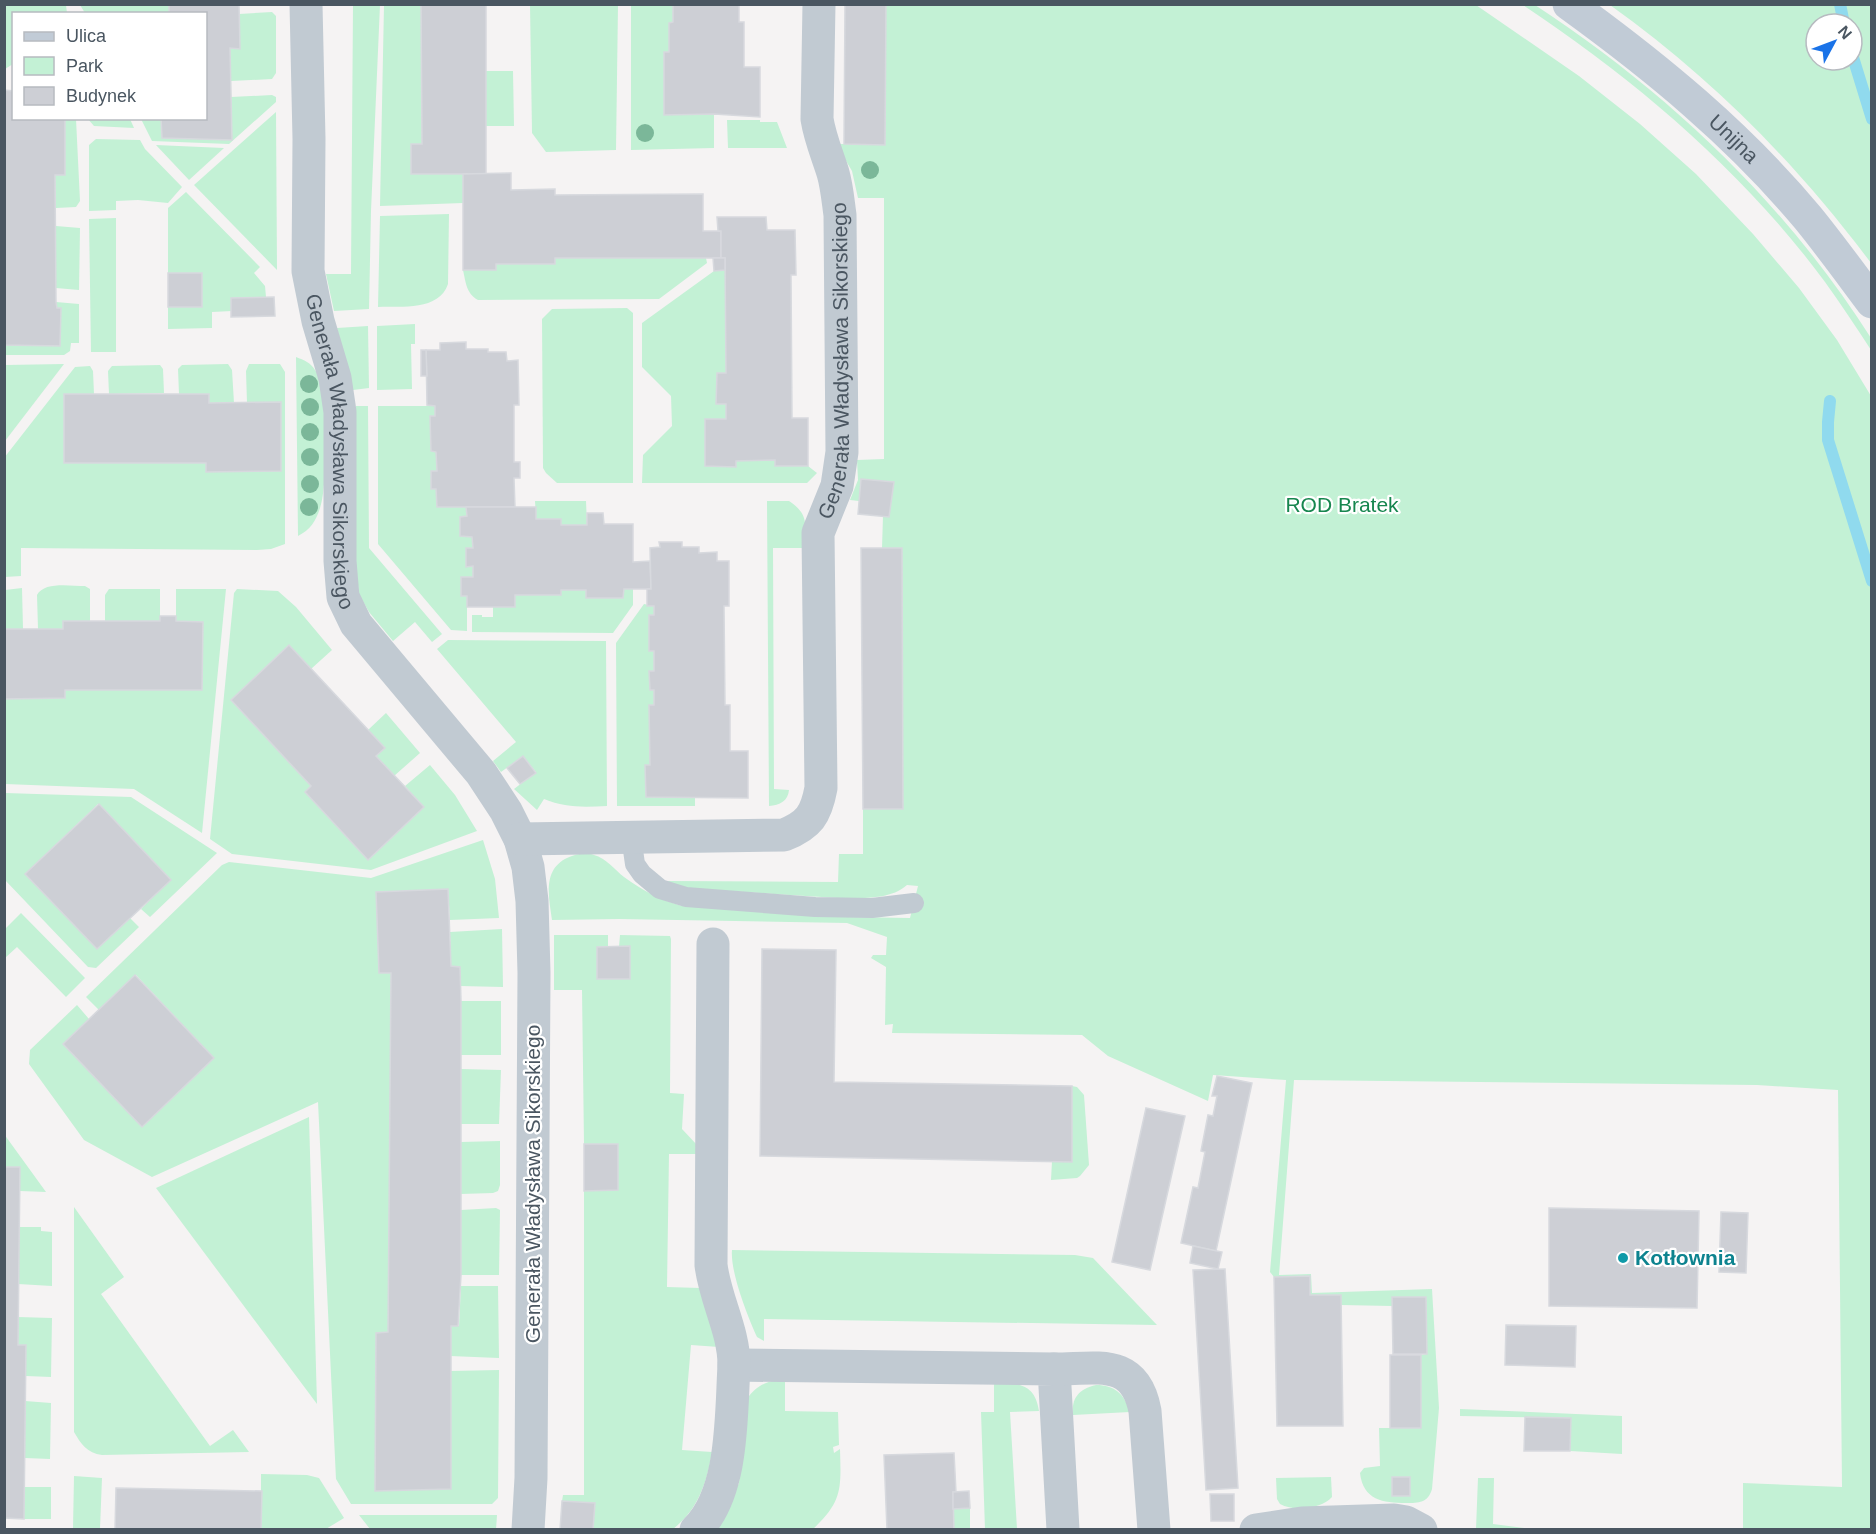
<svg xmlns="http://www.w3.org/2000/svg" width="1876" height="1534" viewBox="0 0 1876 1534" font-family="Helvetica,sans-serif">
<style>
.green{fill:#c3f1d5;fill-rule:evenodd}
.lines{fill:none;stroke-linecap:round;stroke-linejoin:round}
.stream{stroke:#90daee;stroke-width:12}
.building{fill:#cdcfd5;stroke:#d7d9de;stroke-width:1.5}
.lane{stroke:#c1cad2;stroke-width:20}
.street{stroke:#c1cad2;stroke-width:33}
.secondary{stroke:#c1cbd6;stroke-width:33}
.tree{fill:#7bb799}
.culture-dot{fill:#0f9aa8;stroke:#fff;stroke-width:2}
.labels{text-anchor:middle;stroke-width:4.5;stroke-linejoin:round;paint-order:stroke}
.street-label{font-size:21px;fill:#4a5661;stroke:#fff}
.park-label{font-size:21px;fill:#17864f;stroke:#fff}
.culture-label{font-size:21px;font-weight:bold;fill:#0d838f;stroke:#fff;text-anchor:start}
</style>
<rect width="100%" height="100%" fill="#f5f3f3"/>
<g class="green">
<polygon points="4,5 66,5 67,13 14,14 13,64 5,69"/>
<polygon points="80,5 169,5 169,13 85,13"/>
<polygon points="353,5 380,5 371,211 369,309 334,311 326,274 351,274"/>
<polygon points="384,5 421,5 422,144 463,174 463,203 380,206"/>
<polygon points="530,5 618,5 616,150 546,152 532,133"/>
<polygon points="631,5 673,5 673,22 669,23 669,52 664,115 714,114 714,148 631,150"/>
<path d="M886,5h590l103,71 61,48 56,50 57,60 46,54 38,52 34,56v1133h-128v-46l99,4 -4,-397 -81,-5 -463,-5 -15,195 32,-1 1,19 120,-4 7,119 -7,81c-4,14 -13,14 -26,14 -23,0 -43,-3 -46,-30l4,-5 16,-2 -1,-38h42v-73l6,-1 -1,-57h-33l-1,9 -51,-1v-10h-31l-36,-18 -4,-5 16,-192 -73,-5 -5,26 -100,-45 -26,-21 -190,-2 1,-9 -8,1 1,-58 -15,-9 2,-3h13l1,-18 -40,-14 -228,-4 -67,1c-3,-22 -10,-50 15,-62 8,-4 19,-6 27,-3 12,3 21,15 30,22 19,14 37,23 58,29l168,11 60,1 8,-32 -11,-1c-15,13 -34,12 -53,14l-174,-11 -13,-7 171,1 1,-28h24v-45h40l-1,-261h-20l1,-32 6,1 4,-35 -32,-3 -2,22 -9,-1 8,-20 -1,-20 27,-1v-261h-26l-6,-27 -16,-27h49z"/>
<path d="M1523,5h12c133,87 251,199 336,333v12c-15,-23 -30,-46 -46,-68 -81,-110 -189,-202 -302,-277z"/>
<path d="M1610,5h261v258c-75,-100 -159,-185 -261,-258zM1816,24h36v36h-36z"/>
<polygon points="272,12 276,16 276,73 272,79 231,81 230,48 239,49 239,14"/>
<polygon points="486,71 513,71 514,126 486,126"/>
<polygon points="272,95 276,97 276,102 229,144 152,141 141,119 161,119 162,138 232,140 231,97"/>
<polygon points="276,112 277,270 194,185"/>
<polygon points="65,119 76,119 80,201 76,207 56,208 55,175 65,175"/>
<polygon points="88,119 130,119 134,128 94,126"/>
<polygon points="727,120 760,120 760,122 777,122 787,148 728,148"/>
<polygon points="96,139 140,140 145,149 182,187 168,203 138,200 116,201 116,210 89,211 89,145"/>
<polygon points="156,145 224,148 189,180"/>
<polygon points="186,192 260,267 254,273 265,286 266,297 232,298 232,311 212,312 212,328 168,329 168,307 201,307 201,273 168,273 168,208"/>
<path d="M449,214l-1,70c-9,27 -46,22 -70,23l2,-91z"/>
<polygon points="116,218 116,352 91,352 89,219"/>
<polygon points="56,226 80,228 79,290 56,288"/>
<path d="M555,258h151l1,5 -48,36 -181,1c-12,-7 -12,-17 -15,-30l33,-6h59z"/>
<polygon points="725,270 726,373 717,373 716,404 726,404 726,419 705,419 705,466 735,467 736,461 775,460 776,466 808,466 817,473 807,483 642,483 643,455 672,426 671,396 642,367 642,323 714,271"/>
<polygon points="56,302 79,304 79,343 71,343 70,351 64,355 5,355 5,345 60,346 61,308 57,308"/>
<polygon points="627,308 633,313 633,483 557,483 546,473 543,468 542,319 552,309"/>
<polygon points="415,324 415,344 411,344 412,389 377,390 377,326"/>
<polygon points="368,326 369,388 353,390 337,328"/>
<path d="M296,357c8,3 15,6 19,13 13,17 13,117 5,138 -4,13 -10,22 -22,28z"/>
<polygon points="64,364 5,441 5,365"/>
<polygon points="228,364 232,370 234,403 209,403 208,394 179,394 178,369 182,365"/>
<polygon points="249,364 280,364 285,372 285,544 271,549 257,550 21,548 21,576 5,577 4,458 75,367 90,366 93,371 94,394 64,394 64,463 206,463 206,472 281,471 281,403 247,403 246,371"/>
<polygon points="160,365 163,369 164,393 109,394 108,371 112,366"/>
<polygon points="356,406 368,406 369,548 442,634 432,642 415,622 393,641 369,612 359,594 355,556"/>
<polygon points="378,406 435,406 435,416 430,416 431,451 436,452 437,471 431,471 431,489 436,489 437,507 466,507 467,516 460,517 460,536 472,537 473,548 466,548 467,567 473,567 473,577 461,596 467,596 467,631 451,630 378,544"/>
<polygon points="535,501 586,501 587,525 561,525 536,519"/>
<path d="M767,501h22c21,14 17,25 13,47h-29l1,241 15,1c-1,11 -9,15 -20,16z"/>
<path d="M85,586l5,3v32h-27v8h-25l-1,-34c7,-14 34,-9 48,-9z"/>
<polygon points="22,588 23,629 5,629 5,590"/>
<polygon points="109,589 160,589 160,621 105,621 105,595"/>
<polygon points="176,589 226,589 202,833 134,789 5,784 5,699 64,698 65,690 202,690 203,622 176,621"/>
<polygon points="237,589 278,591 296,607 332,650 311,669 288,646 231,700 311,786 305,792 368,860 424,807 405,786 430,765 455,795 477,831 371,870 232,854 210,839 234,593"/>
<polygon points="624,589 633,589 633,605 613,633 472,632 472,615 482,615 482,617 493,617 493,607 515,606 515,595 561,595 561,590 586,590 586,598 623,598"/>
<polygon points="644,604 654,606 654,615 649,615 649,651 654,651 654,671 649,671 650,689 654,690 654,705 649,705 650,765 645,766 646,797 695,798 695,806 617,806 616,643"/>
<path d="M448,640l158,1 1,165c-23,1 -42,2 -63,-7l-7,11 -23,-21 22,-17 -13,-16 -22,16 -8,-11 23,-19 -79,-93z"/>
<polygon points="386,713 420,753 394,776 376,756 385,748 368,730"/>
<polygon points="5,793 131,797 217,853 150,917 141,909 170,880 98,804 25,874 97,949 130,918 139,927 96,968 88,967 5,880"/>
<polygon points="483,840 495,879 499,918 450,920 448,889 376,892 380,973 391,973 388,1332 376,1333 375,1490 450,1489 450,1371 499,1370 498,1498 492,1504 351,1504 336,1479 318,1102 152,1177 84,1140 29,1064 30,1050 77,1005 89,1019 63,1044 142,1127 214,1058 136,975 99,1010 86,997 222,865 229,862 371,878"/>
<polygon points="21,913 85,978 66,997 17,947 5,958 5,929"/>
<polygon points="502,929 503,987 460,986 460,967 451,966 450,932"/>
<path d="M554,935h54v11l-11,1 1,32h32v-32h-11l1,-12 50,1 1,3 -1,154 14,1 -2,35 15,16 -1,9h-27l-2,133 33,1 19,59 -28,-2 -9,105 30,2c-5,30 -14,58 -39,77h-80l-31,-28 1,-6h21v-304l34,-2 -1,-45h-33l-2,-154h-28z"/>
<rect x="461" y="1001" width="40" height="54"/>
<polygon points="461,1069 501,1070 499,1124 460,1124"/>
<polygon points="1072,1086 1077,1087 1084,1095 1089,1165 1080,1176 1077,1178 1051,1180 1052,1161 1072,1161"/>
<polygon points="309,1117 317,1404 156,1188"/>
<polygon points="4,1134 46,1192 20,1191 20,1167 5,1167"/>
<polygon points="500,1141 500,1185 498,1191 493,1193 461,1194 461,1142"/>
<path d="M74,1207l50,70 -23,17 109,152 23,-16 16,22 -147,3c-15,-2 -21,-11 -28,-23z"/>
<polygon points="496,1208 500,1210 499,1275 461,1275 461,1210"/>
<polygon points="19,1227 41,1227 41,1231 52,1232 52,1286 18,1284"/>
<path d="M732,1250l343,5 18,3 64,67 -393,-6v22l-7,-4c-9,-20 -27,-65 -25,-87z"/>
<polygon points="461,1286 498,1286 499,1358 450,1356 451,1326 459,1326"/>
<polygon points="18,1317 52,1318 51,1377 26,1376 26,1345 18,1345"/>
<path d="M772,1381h13v30l53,1 1,33 -6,2 1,6 6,-4c1,39 3,52 -27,80l-99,1 16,-27 9,-20 8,-84c7,-10 14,-15 25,-18z"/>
<path d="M994,1383c24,0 41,0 45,28l-29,1 7,117h-32l-4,-117h13z"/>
<path d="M1096,1385c19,0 28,9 34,27l-57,3c-2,-17 6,-26 23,-30z"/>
<polygon points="25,1401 51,1403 50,1459 25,1458"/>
<polygon points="1460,1409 1622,1416 1622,1454 1570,1451 1570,1418 1460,1416"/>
<polygon points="261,1474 307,1475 319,1478 344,1518 326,1529 261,1529"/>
<polygon points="74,1476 102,1478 100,1529 73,1529"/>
<path d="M1331,1477l1,20c-11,12 -38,15 -52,7l-3,-5 -1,-21z"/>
<polygon points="1478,1478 1494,1478 1493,1524 1531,1529 1476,1529"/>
<rect x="24" y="1487" width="27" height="32"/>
<polygon points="970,1508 970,1529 954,1529 953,1509"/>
<polygon points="359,1515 497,1515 496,1530 370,1529"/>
</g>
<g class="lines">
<g class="stream">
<polyline points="1840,4 1844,24"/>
<polyline points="1852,54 1872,119"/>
<polyline points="1830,401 1828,422 1828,440 1872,581"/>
</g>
</g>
<g class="building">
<polygon points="169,4 239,4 240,49 230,48 232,140 162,138 161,118 206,118 206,14 169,14"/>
<polygon points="421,4 486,4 486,174 411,174 411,144 422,144"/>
<polygon points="673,4 739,4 739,22 744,22 744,67 760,67 760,117 714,114 664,115 664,52 669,52 669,23 673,22"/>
<polygon points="845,4 886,4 885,145 844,144"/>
<polygon points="4,90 14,91 14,118 65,118 65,175 55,175 56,302 57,308 61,308 60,346 4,345"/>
<polygon points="511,173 511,190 555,189 555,195 703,194 703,231 721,231 721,258 555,258 555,264 496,264 496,270 463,270 463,174"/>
<polygon points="717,217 766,217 767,230 795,230 796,275 791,275 792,418 808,418 808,466 775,466 775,460 736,461 736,467 705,466 705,419 726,419 726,404 716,404 717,373 726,373 725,258 721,258 721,231 718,231"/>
<polygon points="713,258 725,258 725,270 714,271"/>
<rect x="168" y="273" width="34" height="34"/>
<polygon points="274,297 275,316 231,317 231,298"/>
<polygon points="466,342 466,349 488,349 488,352 506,352 507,361 518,360 519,405 514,405 514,462 520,462 520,478 514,478 515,507 437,507 436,489 431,489 431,471 437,471 436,452 431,451 430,416 435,416 435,406 427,405 426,350 440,350 440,343"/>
<polygon points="421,350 426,350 427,376 421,376"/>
<polygon points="64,394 209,394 209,403 281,402 281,471 206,472 206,463 64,463"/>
<polygon points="861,479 894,482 889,517 858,514"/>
<polygon points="466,507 536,507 536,519 561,519 561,525 587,525 587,513 603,513 604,524 633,524 633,562 650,561 651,589 624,589 623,598 586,598 586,590 561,590 561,595 515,595 515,607 467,607 467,596 461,596 461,577 473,577 473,566 466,567 466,548 473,548 472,537 460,536 460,517 467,516"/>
<polygon points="659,542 682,542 682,547 699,547 699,553 717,552 717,561 729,561 729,606 724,606 725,705 730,705 730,751 748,751 748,798 646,797 645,765 650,765 649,705 654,705 654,690 650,690 649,671 654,671 654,651 649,651 649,615 654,615 654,606 647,606 647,589 651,589 650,548 660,547"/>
<polygon points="861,548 902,548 903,809 863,809"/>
<polygon points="160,616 176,616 176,621 203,622 202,690 65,690 65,698 4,699 4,629 63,629 63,621 160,621"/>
<polygon points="289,645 385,748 376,756 424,807 368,860 305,792 311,786 231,700"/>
<polygon points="523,756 536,773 520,784 507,768"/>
<polygon points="99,804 171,880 97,949 25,874"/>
<polygon points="448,889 451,966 460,967 461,1001 461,1275 458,1326 451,1326 451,1489 375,1491 376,1333 388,1332 391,973 379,973 376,892"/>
<polygon points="630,946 630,979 597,979 597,947"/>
<polygon points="762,949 836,950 834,1082 1072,1086 1072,1162 760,1156"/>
<polygon points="135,975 214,1058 142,1127 63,1044"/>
<polygon points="1217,1076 1252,1083 1216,1251 1181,1243 1193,1187 1198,1188 1205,1152 1201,1151 1208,1115 1213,1116 1217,1096 1212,1096"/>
<polygon points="1146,1108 1185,1116 1150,1270 1112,1262"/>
<polygon points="584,1144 618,1144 618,1190 584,1191"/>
<polygon points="4,1167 20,1167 18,1345 26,1345 24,1519 4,1518"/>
<polygon points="1549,1208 1699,1211 1697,1308 1549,1306"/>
<polygon points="1721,1212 1748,1213 1746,1273 1719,1272"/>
<polygon points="1193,1246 1222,1252 1218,1269 1190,1263"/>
<polygon points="1225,1269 1238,1488 1206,1490 1193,1270"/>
<polygon points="1310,1276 1310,1295 1341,1295 1343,1426 1277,1426 1274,1277"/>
<polygon points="1392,1297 1426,1297 1427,1354 1393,1354"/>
<polygon points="1506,1325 1576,1326 1575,1367 1505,1365"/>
<rect x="1390" y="1355" width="31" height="73"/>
<polygon points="1525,1417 1571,1418 1570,1451 1524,1451"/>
<polygon points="954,1453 956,1492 953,1492 954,1530 887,1530 884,1455"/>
<rect x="1392" y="1477" width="18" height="19"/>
<polygon points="116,1488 262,1491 261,1530 115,1530"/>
<polygon points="969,1491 970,1508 953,1509 953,1492"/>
<polygon points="1210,1494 1234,1494 1234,1521 1211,1521"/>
<polygon points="562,1501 595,1503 593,1530 560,1530"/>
</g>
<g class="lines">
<polyline class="lane" points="631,836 635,864 642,874 660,889 686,897 815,907 872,908 914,903"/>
<g class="street">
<path id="s1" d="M306,4l3,135 -1,132 10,50 17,57 5,34v149l3,36 13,27 125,149 25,38 14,28 8,28 4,34 2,72 -3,505 -3,52"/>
<path id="s2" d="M520,839l264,-4c25,-10 32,-20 37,-47l-3,-255 19,-47 5,-34 -2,-237c-2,-14 -3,-28 -7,-42 -6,-19 -13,-35 -16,-54l2,-115"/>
<polyline points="734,1365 1054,1369 1063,1530"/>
<path d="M1054,1369c43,0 81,-12 91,42l9,119"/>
<path d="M696,1530c38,-37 35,-115 38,-165 0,-34 -19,-66 -23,-100l2,-321"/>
<polyline points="1256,1530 1302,1523 1394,1520 1406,1522 1421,1530"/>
</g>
<path class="secondary" id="s3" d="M1569,4c87,63 170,131 239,214 22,27 43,56 64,84"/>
</g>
<g class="tree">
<circle cx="645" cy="133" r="9"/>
<circle cx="870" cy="170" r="9"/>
<circle cx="309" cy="384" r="9"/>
<circle cx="310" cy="407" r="9"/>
<circle cx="310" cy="432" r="9"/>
<circle cx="310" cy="457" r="9"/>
<circle cx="310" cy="484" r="9"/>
<circle cx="309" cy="507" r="9"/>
</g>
<circle class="culture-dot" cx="1623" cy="1258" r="6"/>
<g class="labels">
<g class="street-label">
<text dy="7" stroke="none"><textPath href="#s3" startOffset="213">Unijna</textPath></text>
<text dy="7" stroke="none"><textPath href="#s2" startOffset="758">Generała Władysława Sikorskiego</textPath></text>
<text dy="7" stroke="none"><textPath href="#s1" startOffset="450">Generała Władysława Sikorskiego</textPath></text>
<text transform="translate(533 1184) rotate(-90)" y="7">Generała Władysława Sikorskiego</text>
</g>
<g class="park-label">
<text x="1342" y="512">ROD Bratek</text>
</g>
<g class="culture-label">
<text x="1635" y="1265">Kotłownia</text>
</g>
</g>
<rect width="1876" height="1534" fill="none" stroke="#4a5661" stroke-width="12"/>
<rect x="12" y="12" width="195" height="108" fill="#ffffff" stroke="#b7bbc0" stroke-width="1.5"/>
<rect x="24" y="32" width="30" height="9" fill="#c1cbd6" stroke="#b7bbc0" stroke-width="1.5"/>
<text x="66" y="42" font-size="18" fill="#4a5661">Ulica</text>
<rect x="24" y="57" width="30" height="18" fill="#c3f1d5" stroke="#b7bbc0" stroke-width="1.5"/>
<text x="66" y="72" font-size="18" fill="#4a5661">Park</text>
<rect x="24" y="87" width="30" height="18" fill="#cdcfd5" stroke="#b7bbc0" stroke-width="1.5"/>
<text x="66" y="102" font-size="18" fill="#4a5661">Budynek</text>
<g transform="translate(1834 42) rotate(49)"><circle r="28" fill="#ffffff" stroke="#b7bbc0" stroke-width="1.5"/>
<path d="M0-4.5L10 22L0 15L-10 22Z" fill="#1a73e8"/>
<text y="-9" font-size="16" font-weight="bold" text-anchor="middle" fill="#4a5661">N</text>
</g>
</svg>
